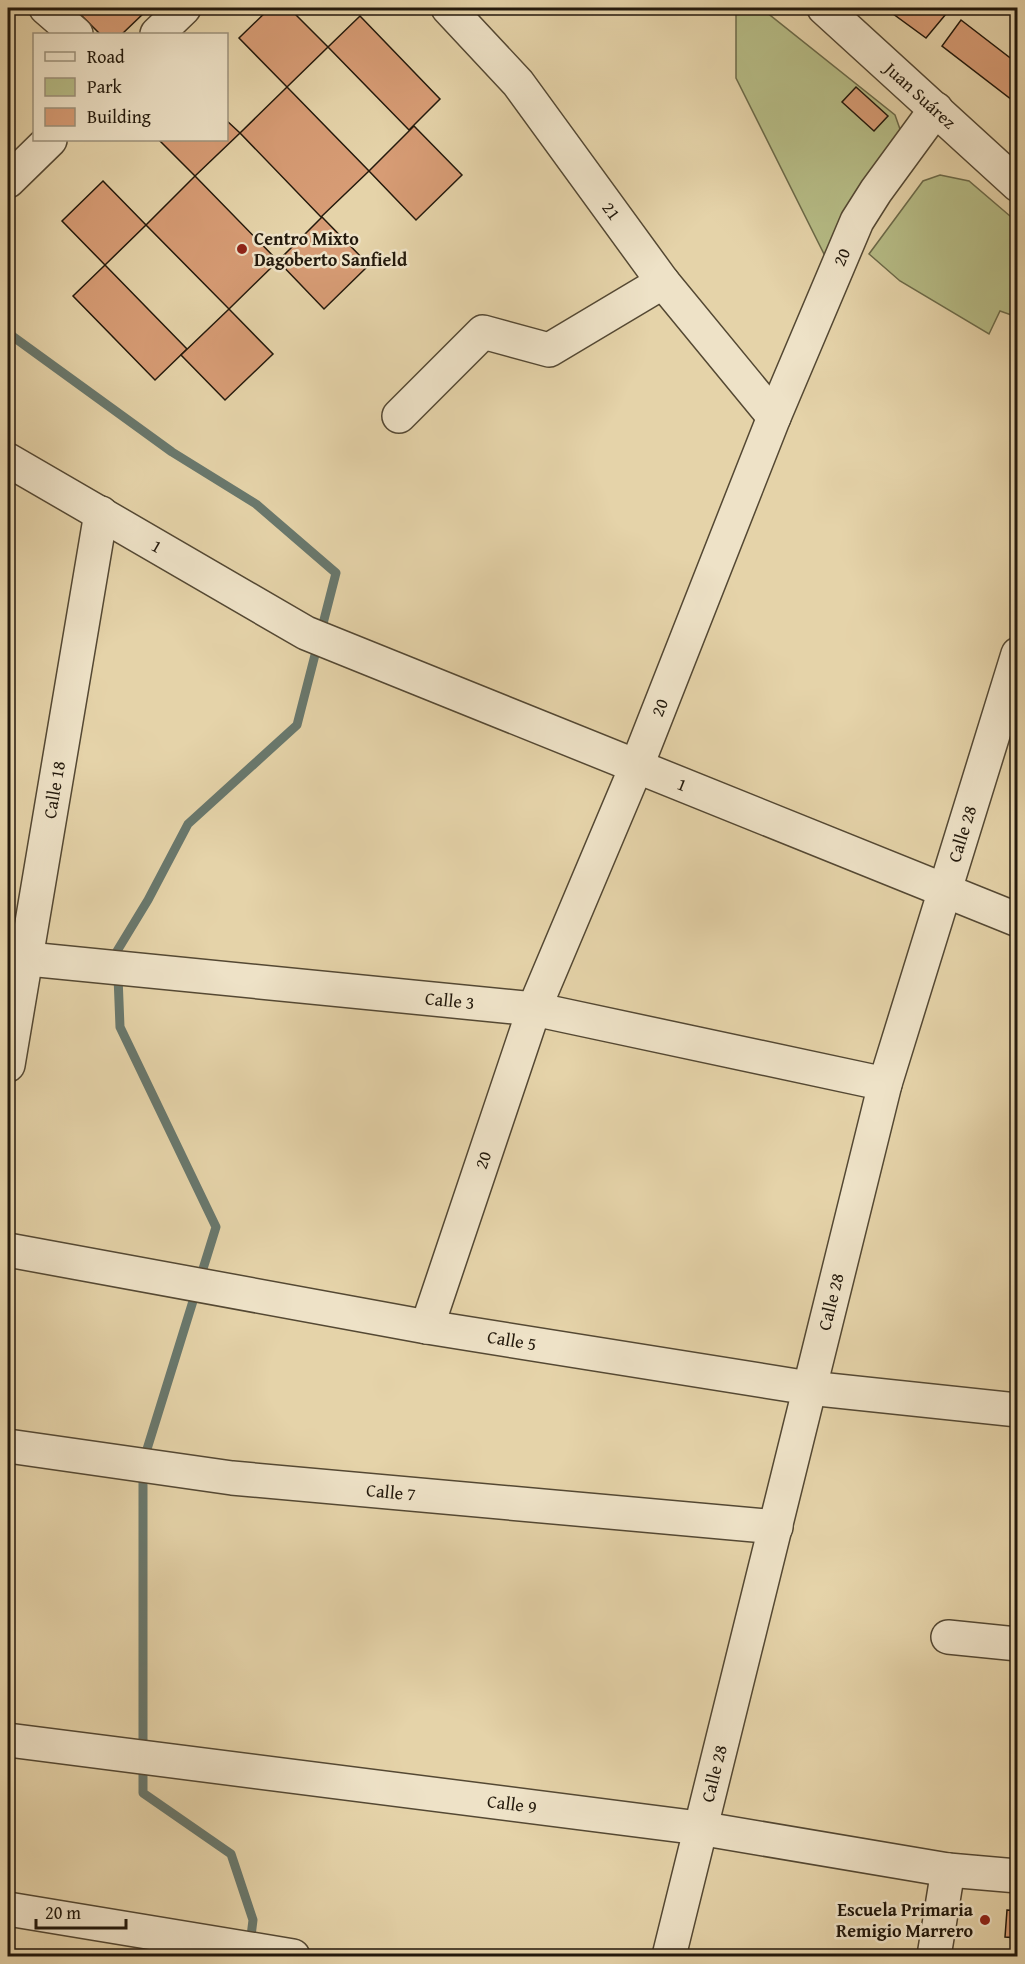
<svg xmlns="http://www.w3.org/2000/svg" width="1025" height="1964" viewBox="0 0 1025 1964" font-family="'Gentium Book Plus',serif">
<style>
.green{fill:#b6bc86;stroke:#6c6a49;stroke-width:1.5}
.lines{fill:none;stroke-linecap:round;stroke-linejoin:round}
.stream{stroke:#69786d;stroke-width:9}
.building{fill:#d79c75;stroke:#23190c;stroke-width:1.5}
.minor-casing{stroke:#544833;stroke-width:36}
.minor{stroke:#eee2c7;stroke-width:33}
.poi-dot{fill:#8f2418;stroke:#eee2c7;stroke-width:2}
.labels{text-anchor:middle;stroke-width:5;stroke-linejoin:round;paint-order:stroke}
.street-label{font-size:18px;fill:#23190c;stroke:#eee2c7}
.poi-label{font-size:18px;font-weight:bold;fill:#23190c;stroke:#eee2c7;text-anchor:start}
</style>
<rect width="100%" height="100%" fill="#e5d3a9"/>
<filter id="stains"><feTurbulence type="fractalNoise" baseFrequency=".00333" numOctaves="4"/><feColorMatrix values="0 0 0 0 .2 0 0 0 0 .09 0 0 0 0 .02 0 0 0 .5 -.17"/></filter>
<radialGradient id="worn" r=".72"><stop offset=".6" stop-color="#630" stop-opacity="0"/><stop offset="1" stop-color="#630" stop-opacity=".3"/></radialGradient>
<g class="green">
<polygon points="736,8 761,8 895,115 901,132 828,262 736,78"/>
<polygon points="940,175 969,181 1017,222 1017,317 1000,311 989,334 900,281 869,254 923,181"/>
</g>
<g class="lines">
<polyline class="stream" points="8,333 172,452 256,504 336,573 297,725 188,824 148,900 117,951 120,1027 216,1227 143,1462 143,1793 231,1854 253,1920 250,1944"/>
</g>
<g class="building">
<polygon points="74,8 144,8 147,10 122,34 100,34"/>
<polygon points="270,8 289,8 328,47 287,87 239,38"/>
<polygon points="885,8 951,8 926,38"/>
<polygon points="360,16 440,99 409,130 328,47"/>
<polygon points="961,20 1018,64 1016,103 942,46"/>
<polygon points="287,87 369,171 321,217 240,133"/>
<polygon points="856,87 888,116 874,131 842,102"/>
<polygon points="226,120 240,133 195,176 159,140 226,140"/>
<polygon points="414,126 462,175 416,220 369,171"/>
<polygon points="195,176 278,261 229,309 146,225"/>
<polygon points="103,181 146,225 105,265 62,221"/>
<polygon points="322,217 369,265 324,309 278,261"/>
<polygon points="105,265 187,349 155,380 73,296"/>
<polygon points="229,309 273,354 225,400 181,355"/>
<polygon points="1007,1910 1018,1911 1018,1938 1005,1937"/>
</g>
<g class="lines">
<defs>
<g id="minor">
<polyline points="46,8 76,34"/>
<path id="s1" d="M448,8l70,75 145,199 111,135"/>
<path id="s2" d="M824,8l194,177"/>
<polyline points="157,34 184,8"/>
<polyline points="8,181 50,140"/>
<polyline points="399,416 483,332 549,350 663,282"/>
<path id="s3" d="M8,460l298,173 712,287"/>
<path id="s4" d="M8,957l526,52 351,75"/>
<path id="s5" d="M8,1065l93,-552"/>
<path id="s6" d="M8,1250l419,77 382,61 209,22"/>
<path id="s7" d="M427,1327l107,-318 103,-244 137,-348 83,-196 19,-30 60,-82"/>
<path id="s8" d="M8,1446l224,32 544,49"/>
<polyline points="948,1637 1018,1644"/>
<path id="s9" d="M8,1740l691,88 249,42 70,6"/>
<polyline points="8,1909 293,1956"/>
<path id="s10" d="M669,1956l216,-872 133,-430"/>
<polyline points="934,1956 948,1870"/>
</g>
</defs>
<use href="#minor" class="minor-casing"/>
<use href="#minor" class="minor"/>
</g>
<g class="poi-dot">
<circle cx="242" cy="249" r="6"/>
<circle cx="985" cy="1920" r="6"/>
</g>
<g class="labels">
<g class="street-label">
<text dy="6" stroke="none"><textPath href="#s2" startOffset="130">Juan Suárez</textPath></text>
<text dy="6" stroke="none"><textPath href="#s1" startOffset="261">21</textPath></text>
<text dy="6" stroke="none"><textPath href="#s7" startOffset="1148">20</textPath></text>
<text dy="6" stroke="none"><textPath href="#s3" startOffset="172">1</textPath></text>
<text dy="6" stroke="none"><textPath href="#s7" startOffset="662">20</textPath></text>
<text dy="6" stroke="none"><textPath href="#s3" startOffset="750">1</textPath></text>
<text dy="6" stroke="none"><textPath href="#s5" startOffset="279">Calle 18</textPath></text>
<text dy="6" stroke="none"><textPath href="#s10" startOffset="1160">Calle 28</textPath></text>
<text dy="6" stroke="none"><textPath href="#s4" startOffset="444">Calle 3</textPath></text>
<text dy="6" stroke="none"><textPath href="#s7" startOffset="176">20</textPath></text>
<text dy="6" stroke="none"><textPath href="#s10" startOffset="674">Calle 28</textPath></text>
<text dy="6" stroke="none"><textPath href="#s6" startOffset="512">Calle 5</textPath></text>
<text dy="6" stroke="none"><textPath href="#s8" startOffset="386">Calle 7</textPath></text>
<text dy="6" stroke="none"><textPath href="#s10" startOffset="188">Calle 28</textPath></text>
<text dy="6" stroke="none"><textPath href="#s9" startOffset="508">Calle 9</textPath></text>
</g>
<g class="poi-label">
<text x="254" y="245">Centro Mixto<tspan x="254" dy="21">Dagoberto Sanfield</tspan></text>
<text x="973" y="1916" text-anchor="end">Escuela Primaria<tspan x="973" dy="21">Remigio Marrero</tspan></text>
</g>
</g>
<rect width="1025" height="1964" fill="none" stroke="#e5d3a9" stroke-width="30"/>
<rect x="9" y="9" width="1007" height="1946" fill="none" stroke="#23190c" stroke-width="3"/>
<rect x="15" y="15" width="995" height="1934" fill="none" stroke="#23190c" stroke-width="1.5"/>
<rect x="33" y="33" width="195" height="108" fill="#eee2c7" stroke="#9d927c" stroke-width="1.5"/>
<rect x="45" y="52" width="30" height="9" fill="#eee2c7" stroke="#9d927c" stroke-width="1.5"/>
<text x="87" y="63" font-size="18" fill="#23190c">Road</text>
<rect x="45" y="78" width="30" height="18" fill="#b6bc86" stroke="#9d927c" stroke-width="1.5"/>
<text x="87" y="93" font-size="18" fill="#23190c">Park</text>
<rect x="45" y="108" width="30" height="18" fill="#d79c75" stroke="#9d927c" stroke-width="1.5"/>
<text x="87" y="123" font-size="18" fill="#23190c">Building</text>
<path d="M36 1919v9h90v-9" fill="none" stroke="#23190c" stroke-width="3"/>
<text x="45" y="1919" font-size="18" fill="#23190c" stroke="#eee2c7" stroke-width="4.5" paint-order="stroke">20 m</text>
<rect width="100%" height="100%" filter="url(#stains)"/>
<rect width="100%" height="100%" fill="url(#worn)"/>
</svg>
